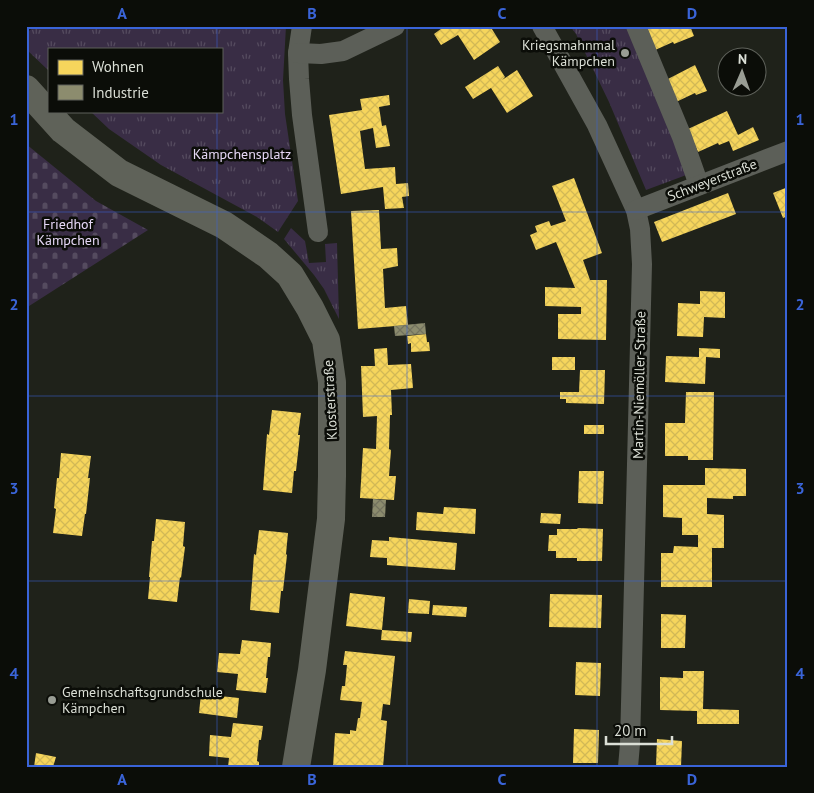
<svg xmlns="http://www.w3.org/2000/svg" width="814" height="793" viewBox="0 0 814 793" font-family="'PT Sans',sans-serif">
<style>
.grass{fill:url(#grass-tufts)}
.cemetery{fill:url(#cemetery-stones)}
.homes{fill:url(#homes-cross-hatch)}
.industry{fill:url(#industry-cross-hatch)}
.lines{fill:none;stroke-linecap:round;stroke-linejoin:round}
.minor{stroke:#5c5f58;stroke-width:20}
.secondary{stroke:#5f6259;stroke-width:28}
.grid{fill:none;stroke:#3a64d8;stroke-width:1;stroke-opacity:0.55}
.poi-dot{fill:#999d94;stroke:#0b0d08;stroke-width:2}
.labels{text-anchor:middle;stroke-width:5;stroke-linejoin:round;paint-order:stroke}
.poi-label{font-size:14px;fill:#dbdfd6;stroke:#0b0d08;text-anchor:end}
.park-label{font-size:14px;fill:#e5d7f5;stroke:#0b0d08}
.street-label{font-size:14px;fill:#dbdfd6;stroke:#0b0d08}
.neatline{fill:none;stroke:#3a64d8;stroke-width:2}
.grid-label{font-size:16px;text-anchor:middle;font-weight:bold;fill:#3a64d8}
</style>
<defs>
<pattern id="grass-tufts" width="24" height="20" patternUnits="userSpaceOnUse" patternTransform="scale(1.25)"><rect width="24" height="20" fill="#392d45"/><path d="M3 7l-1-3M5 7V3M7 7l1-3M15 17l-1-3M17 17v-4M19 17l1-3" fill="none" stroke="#554b5f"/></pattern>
<pattern id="cemetery-stones" width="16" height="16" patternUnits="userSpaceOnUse" patternTransform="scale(1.25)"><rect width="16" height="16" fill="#392d45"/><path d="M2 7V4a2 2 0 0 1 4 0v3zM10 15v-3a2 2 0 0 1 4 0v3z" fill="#554b5f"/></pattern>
<pattern id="homes-cross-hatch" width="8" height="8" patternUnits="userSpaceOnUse" patternTransform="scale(1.25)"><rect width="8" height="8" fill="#f6d55c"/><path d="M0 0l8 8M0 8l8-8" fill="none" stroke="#d2b856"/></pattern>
<pattern id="industry-cross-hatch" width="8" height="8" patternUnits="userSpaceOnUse" patternTransform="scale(1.25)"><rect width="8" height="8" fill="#8c8c6e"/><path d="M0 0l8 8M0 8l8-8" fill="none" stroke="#72725e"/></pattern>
</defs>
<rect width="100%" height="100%" fill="#1f221a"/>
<g class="grass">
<polygon points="36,26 286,26 283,80 285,114 298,201 278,232 257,217 161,165 109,129 90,111 221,111 221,49 49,49 49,71 26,49 26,33"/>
<polygon points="570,26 630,26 689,174 646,190 609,102 576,34"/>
<polygon points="291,228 305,241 309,263 326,262 325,244 337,243 339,319 324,289 314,275 284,239"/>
</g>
<polygon class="cemetery" points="26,144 96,201 148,230 26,308"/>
<g class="homes">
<polygon points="445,26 490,26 500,42 474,60 458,35 441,45 434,34"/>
<polygon points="649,26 669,26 670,27 673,26 690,26 694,36 674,44 673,42 653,51 643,29"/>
<polygon points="695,65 707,91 696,95 695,93 676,102 666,80"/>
<polygon points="498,66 505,77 502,80 517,70 533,96 507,113 491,88 473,99 465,87"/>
<polygon points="389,95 390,105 379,107 382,126 386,125 390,146 376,148 373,128 360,131 365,169 395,167 396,184 408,183 409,196 402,197 404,208 385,209 383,187 341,194 329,115 362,110 360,99"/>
<polygon points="727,111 738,135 753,127 759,140 733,151 729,141 719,145 718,143 698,152 688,129"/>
<polygon points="574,178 602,253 583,260 590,280 607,280 606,340 558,339 558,314 581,314 581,307 545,306 545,287 575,288 556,242 536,250 530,235 537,232 535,226 549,221 551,226 566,221 552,186"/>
<polygon points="788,187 788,216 783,218 773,193"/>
<polygon points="728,193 736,214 662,242 654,222"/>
<polygon points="379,210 381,249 397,248 398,266 383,269 385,308 406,306 408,325 358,329 351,211"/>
<polygon points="700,291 725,292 725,318 704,317 703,337 677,336 678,303 700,304"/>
<polygon points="426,334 427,342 429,342 430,351 411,352 411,343 408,344 407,336"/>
<polygon points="387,348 388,365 411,364 413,388 391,390 392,415 390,415 389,449 391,450 389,476 396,476 394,500 360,498 363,448 376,449 377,416 363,417 361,366 375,366 374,349"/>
<polygon points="699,348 720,349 720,358 706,357 705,384 665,382 666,356 699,357"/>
<rect x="552" y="357" width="23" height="13"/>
<polygon points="580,370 605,370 604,404 566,403 566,399 560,399 560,392 579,392"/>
<polygon points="686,392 714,392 713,460 688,460 688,456 665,456 665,423 685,423"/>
<polygon points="272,410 301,413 298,435 300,435 296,471 294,471 292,493 263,490 267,434 269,435"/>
<rect x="584" y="425" width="20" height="9"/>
<polygon points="61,453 91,456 88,478 90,478 86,514 85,514 82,536 53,533 56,509 54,508 57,478 59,478"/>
<polygon points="705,468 746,469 746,496 733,496 733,499 707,498 707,514 724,515 724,548 712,548 712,587 661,587 661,553 673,553 674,546 698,547 698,535 682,535 682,518 663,517 663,485 705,485"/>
<polygon points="579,471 604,471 603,504 578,503"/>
<polygon points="444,507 476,509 475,534 416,530 417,512 443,514"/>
<polygon points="541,513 561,514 560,524 540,523"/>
<polygon points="156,519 185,522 183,546 185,547 181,578 180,577 177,602 148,599 150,577 149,577 152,541 154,541"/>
<polygon points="578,528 603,529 602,561 577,561 577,558 556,558 556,551 548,551 549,535 557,535 557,529 577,529"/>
<polygon points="259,530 288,533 286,554 287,555 283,591 281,591 279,613 250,610 254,554 256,555"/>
<polygon points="389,537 457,543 455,570 387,565 387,558 370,557 372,540 389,541"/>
<polygon points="350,593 385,597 382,630 346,626"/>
<polygon points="550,594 602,595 601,628 549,627"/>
<polygon points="409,599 430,601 429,614 408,613"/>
<polygon points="433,605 467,607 466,617 432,615"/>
<polygon points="661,614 686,615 685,648 661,648"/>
<polygon points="382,630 412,632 411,642 381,640"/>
<polygon points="242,640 271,643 270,657 268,657 267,667 266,678 268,678 266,693 236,690 238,674 217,672 219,653 240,654"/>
<polygon points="345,651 395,656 390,705 383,704 381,720 387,721 383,767 333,767 335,733 350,734 350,730 356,731 358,718 360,718 362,702 340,700 342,686 345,686 347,665 343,665"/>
<polygon points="576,662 601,663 600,696 575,695"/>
<polygon points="683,671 704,671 703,709 739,710 739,724 697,724 697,711 660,710 660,677 683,678"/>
<polygon points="201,694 239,698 237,718 199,713"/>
<polygon points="233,723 263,726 261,740 259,740 257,761 259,762 259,767 228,767 229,758 209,756 210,735 231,737"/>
<polygon points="574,729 599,730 598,763 573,763"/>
<polygon points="657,739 682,741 681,767 656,767"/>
<polygon points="36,753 56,757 53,767 34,767"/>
</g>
<g class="industry">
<polygon points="425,323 426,334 395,336 394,326"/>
<polygon points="373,499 386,500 385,517 372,517"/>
</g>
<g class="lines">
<g class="minor">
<polyline points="302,26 298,53 299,79 302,115 318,232"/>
<polyline points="542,26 597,125 636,210 640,229 642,264 630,744 628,767"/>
<polyline points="636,26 682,137 699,185"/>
<polyline points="298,53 321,54 343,51 395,26"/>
<polyline points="636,210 788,151"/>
</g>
<polyline class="secondary" points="26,89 63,130 119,173 224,225 268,255 290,275 310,308 326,340 332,382 332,476 331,519 312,670 296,767"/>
</g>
<path class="grid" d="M217,26v23M407,26v741M597,26v741M217,111v656M26,212h762M26,396h762M26,581h762"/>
<g class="poi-dot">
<circle cx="625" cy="53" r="5"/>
<circle cx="52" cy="700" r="5"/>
</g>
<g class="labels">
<g class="poi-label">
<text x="615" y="50">Kriegsmahnmal<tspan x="615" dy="16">Kämpchen</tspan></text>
<text x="62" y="697" text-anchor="start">Gemeinschaftsgrundschule<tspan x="62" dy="16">Kämpchen</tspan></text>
</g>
<g class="park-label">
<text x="242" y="159">Kämpchensplatz</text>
<text x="68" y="229">Friedhof<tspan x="68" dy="16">Kämpchen</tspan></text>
</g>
<g class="street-label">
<text transform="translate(712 180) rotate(-21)" y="5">Schweyerstraße</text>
<text transform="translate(639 385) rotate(-89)" y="5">Martin-Niemöller-Straße</text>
<text transform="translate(330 400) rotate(-93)" y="5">Klosterstraße</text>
</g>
</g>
<rect width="814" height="793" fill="none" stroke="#0b0d08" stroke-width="55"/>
<rect x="48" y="48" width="175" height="65" fill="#0b0d08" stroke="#5e615a"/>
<rect x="58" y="60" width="25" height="15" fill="#f6d55c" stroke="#5e615a"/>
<text x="92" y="72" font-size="15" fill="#dbdfd6">Wohnen</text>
<rect x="58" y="85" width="25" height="15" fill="#8c8c6e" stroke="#5e615a"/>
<text x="92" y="98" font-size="15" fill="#dbdfd6">Industrie</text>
<g transform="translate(742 72) rotate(2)"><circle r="24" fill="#0b0d08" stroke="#5e615a"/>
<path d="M0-4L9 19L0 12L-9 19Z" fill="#999d94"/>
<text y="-8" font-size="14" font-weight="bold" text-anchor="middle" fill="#dbdfd6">N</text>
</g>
<path d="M606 736v8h66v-8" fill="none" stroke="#dbdfd6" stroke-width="2.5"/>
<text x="614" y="736" font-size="15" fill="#dbdfd6" stroke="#0b0d08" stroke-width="4" paint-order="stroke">20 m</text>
<rect x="28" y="28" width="758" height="738" class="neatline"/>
<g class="grid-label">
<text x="122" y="19">A</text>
<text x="312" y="19">B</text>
<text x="502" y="19">C</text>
<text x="692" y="19">D</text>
<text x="14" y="125">1</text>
<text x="800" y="125">1</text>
<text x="14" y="310">2</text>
<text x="800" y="310">2</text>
<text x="14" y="494">3</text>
<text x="800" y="494">3</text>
<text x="14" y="679">4</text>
<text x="800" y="679">4</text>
<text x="122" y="785">A</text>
<text x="312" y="785">B</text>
<text x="502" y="785">C</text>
<text x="692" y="785">D</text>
</g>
</svg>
